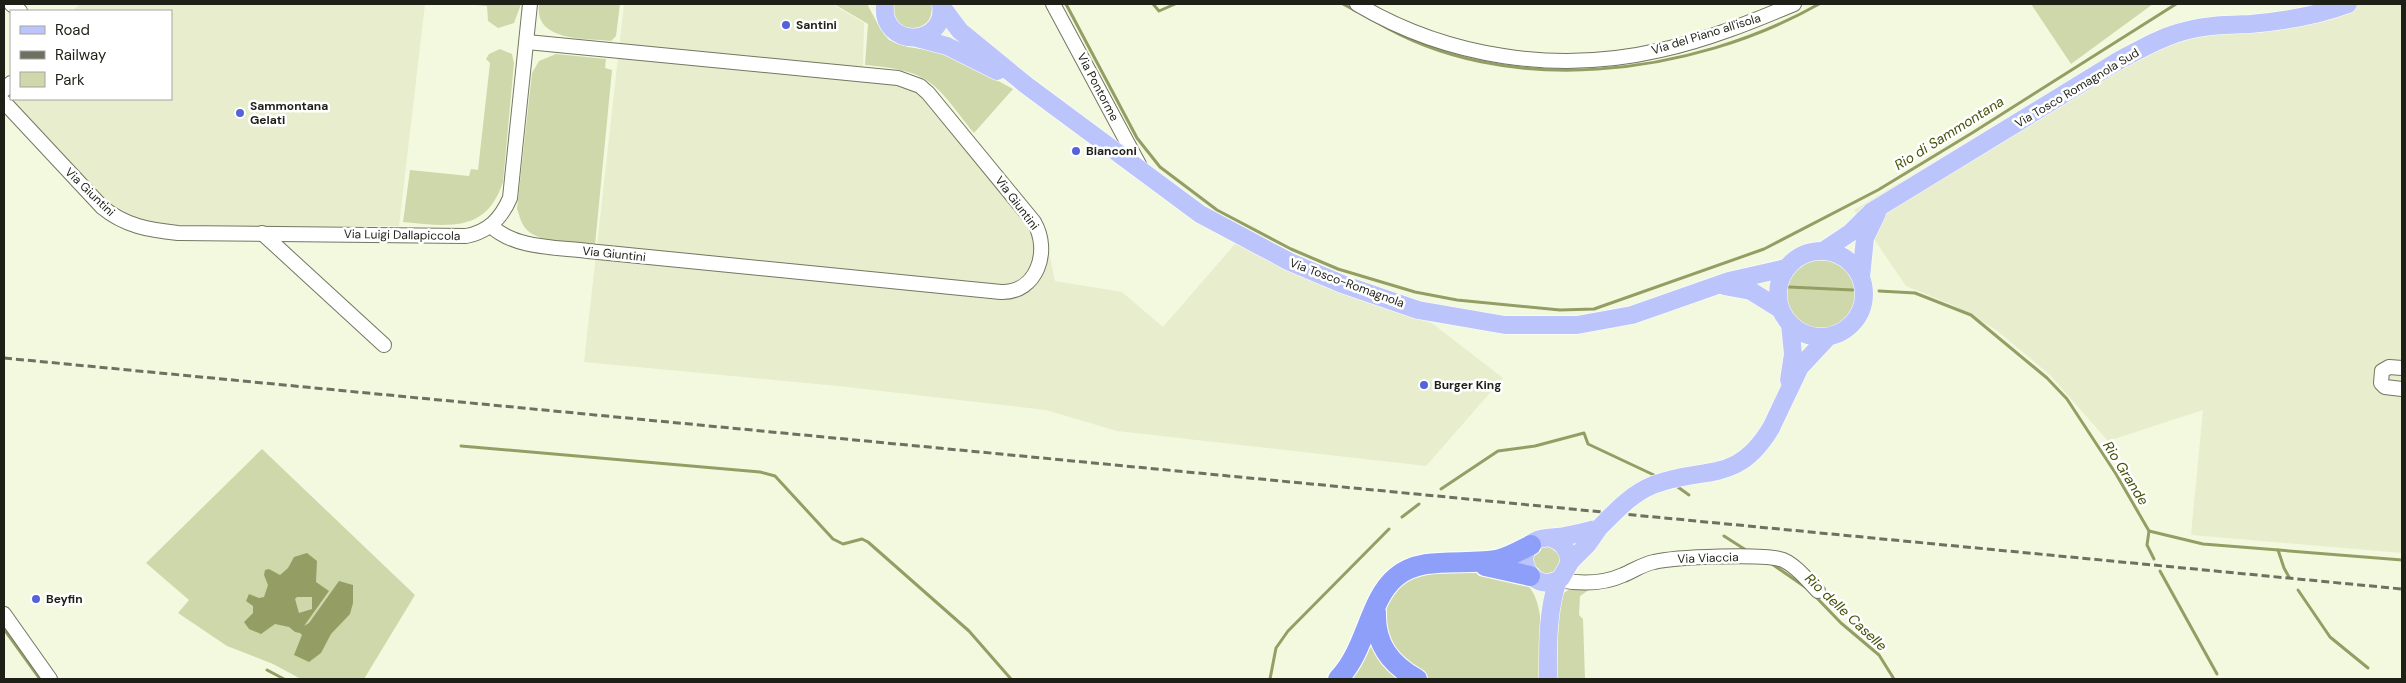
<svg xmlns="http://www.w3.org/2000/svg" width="2406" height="683" viewBox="0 0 2406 683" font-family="'DM Sans',sans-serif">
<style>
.built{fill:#e7edcd}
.green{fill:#cfd8aa}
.water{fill:#949e64;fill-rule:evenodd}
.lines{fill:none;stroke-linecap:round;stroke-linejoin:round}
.stream{stroke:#949e64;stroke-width:3}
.minor-casing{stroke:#727761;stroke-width:16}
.major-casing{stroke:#fff;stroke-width:19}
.highway-casing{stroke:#fff;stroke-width:22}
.minor{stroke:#fff;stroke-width:14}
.major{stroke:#bbc5fb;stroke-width:18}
.highway{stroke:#8e9ff9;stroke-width:20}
.rail{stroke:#6e7162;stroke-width:3;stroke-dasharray:8 4;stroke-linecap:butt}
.major-bridge-casing{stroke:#fff;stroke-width:19;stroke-linecap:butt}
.major-bridge{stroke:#bbc5fb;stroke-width:18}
.poi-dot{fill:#5662d9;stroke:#fff;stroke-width:2}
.labels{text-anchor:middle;stroke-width:5;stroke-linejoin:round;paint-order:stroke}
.poi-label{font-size:12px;font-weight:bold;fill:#1e1f16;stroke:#fff;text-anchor:start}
.street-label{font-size:12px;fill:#1e1f16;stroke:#fff}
.water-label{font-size:14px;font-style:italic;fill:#47500a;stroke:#fff}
</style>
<rect width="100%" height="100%" fill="#f3f9df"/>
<g class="built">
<polygon points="80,4 425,4 399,226 251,227 156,224 119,213 6,100 11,95 11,99 171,99 171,11 72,11"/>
<polygon points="624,4 832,4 864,23 863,67 919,78 937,91 1038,217 1044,228 1055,281 1122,292 1163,327 1235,244 1433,324 1503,378 1426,466 1117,431 1046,410 838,386 584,362"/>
<polygon points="2320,4 2402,4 2402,553 2191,535 2203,410 2108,441 2050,375 1995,329 1955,306 1906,286 1854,210 2128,47 2290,13"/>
</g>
<g class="green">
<polygon points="465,4 521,4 514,23 498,28 488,21 487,6"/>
<path d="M539,4h81l-4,32 -5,5c-26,-3 -77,1 -72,-37z"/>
<path d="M834,4h33l14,26 8,10 19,7 39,6 66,36 -39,44c-40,-50 -41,-62 -109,-68l3,-41z"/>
<path d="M893,4h39c0,17 -5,22 -22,26 -13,-7 -16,-11 -17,-26z"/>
<polygon points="2031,4 2153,4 2071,64"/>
<path d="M500,49l12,5 2,9 -11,119c-17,52 -56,44 -100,40l7,-52 59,6 2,-7 7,1 12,-107 -4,-4 3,-5z"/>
<path d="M556,54l50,5 -1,9 7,2 -17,175c-17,-2 -56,-2 -68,-15 -6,-6 -7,-13 -10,-21l15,-136 7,-12z"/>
<circle cx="1821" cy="294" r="36"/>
<polygon points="262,449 415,595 364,679 301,679 273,664 227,646 178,613 189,600 146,563"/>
<circle cx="1547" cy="560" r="14"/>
<path d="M1480,570c13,3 28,5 41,11 27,12 20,74 20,98h-116l-21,-12 -24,-48 15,-32 26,-15z"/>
<polygon points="1574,587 1593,587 1580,596 1579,615 1583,619 1585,679 1557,679 1559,600 1565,592"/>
<polygon points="1367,640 1409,679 1344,679"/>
</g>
<path class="water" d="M307,553l10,8 -1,21 13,9 -25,35 5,-3 30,-42 14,4v18l-3,11 -19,20 -10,19 -12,9 -15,-7 8,-20 -2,-2 -5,-1 -6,-5 -14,-3 -14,10 -12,-5 -5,-7 9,-9v-7l-7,-5 3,-7 10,4 5,-1 4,-12 -4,-10 1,-5 4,-1 11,6 8,-7 6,-11zM297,597h15v12l-13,4 -4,-14z"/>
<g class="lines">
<g class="stream">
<polyline points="1066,4 1137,138 1160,167 1217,210 1291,249 1338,269 1415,292 1457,300 1560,310 1594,309 1764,249 1878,190 1972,133 2176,4"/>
<polyline points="1153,4 1159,11 1175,4"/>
<polyline points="1343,4 1356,11"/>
<path d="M1375,21c129,79 317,55 444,-17"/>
<polyline points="1789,287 1853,290"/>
<polyline points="1879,291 1915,293 1971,315 2047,378 2067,399 2116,474 2149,531 2203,544 2402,560"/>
<polyline points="461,446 760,472 775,476 833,539 843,544 862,539 868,542 969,631 1011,679"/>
<polyline points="1675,485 1689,495"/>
<polyline points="1441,489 1498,451 1535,446 1584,433 1588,444 1656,476"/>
<polyline points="1402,517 1419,504"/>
<polyline points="2149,531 2147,545 2154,559"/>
<polyline points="1724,536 1749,552"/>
<polyline points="2278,550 2284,568 2289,577"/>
<polyline points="1772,564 1808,589"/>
<polyline points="2160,571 2217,674"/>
<polyline points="2298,590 2330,637 2368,668"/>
<polyline points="1814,595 1841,623 1879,655 1894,679"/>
<polyline points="4,629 40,679"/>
<polyline points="267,670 284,679"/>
<polyline points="1270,679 1276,648 1288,631 1389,529"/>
</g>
<defs>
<g id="minor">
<polyline points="11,4 20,11"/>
<polyline points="1053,4 1142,170"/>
<path d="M1357,4c91,54 201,70 304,46 46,-10 90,-28 133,-46"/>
<polyline points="4,90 11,83"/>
<path d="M4,102l98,105c23,19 47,23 76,26l288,3c22,-4 35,-17 44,-38l20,-194"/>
<path d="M491,226c25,23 65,21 97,25l413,41c36,1 50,-41 33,-70l-106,-129 -8,-7 -22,-8 -371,-36"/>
<polyline points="262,233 384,345"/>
<polyline points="2402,368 2389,367 2382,371 2381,383 2385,387 2402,389"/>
<path d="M1559,580c21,4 44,4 64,-5 10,-4 20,-11 31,-13 20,-5 112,-9 129,-2 14,6 25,21 35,31"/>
<polyline points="4,614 50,679"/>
</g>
<g id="major">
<path d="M885,4c-5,46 63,43 56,0"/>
<polyline points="942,7 960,31 1026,85 1200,214 1290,262 1342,284 1418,310 1505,325 1577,325 1632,315 1729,281 1786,268"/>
<polyline points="917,38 947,46 997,71"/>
<circle cx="1821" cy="294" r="43"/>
<path d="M1823,251l27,-18 21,-21 247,-151c21,-11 41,-23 63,-29 23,-7 46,-7 69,-8 34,-3 66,-8 98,-20"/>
<polyline points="1861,277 1865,238 1877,213"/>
<polyline points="1724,286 1751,291 1780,309"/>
<polyline points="1789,380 1793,354 1790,324"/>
<polyline points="1771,428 1800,367 1828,337"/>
<path d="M1551,538c12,4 19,13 18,26l-8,14c-25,18 -52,-20 -26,-37 8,-5 21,-3 30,-5 12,-2 23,-5 34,-8"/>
<polyline points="1569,563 1587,545 1599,528"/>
<path d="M1548,679c0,-34 -1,-67 10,-99"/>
</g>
<g id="highway">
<polyline points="1485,566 1530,576"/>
<path d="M1376,612c-1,32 14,52 41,67"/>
<path d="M1338,679c28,-28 31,-80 58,-102 27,-23 71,-10 104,-18 11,-3 21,-9 31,-14"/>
</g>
</defs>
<use href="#minor" class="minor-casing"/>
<use href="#major" class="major-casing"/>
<use href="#highway" class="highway-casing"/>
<use href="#minor" class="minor"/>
<use href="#major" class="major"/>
<use href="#highway" class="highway"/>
<polyline class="rail" points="4,358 2402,589"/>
<defs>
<path id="major-bridge" d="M1599,528c17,-17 32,-34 54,-43 51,-20 83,1 118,-57"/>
</defs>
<use href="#major-bridge" class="major-bridge-casing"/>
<use href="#major-bridge" class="major-bridge"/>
</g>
<g class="poi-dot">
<circle cx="786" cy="25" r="5"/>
<circle cx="240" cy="113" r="5"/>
<circle cx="1076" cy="151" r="5"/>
<circle cx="1424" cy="385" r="5"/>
<circle cx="36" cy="599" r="5"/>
</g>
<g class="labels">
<g class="poi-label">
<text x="796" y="29">Santini</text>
<text x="250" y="110">Sammontana<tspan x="250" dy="14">Gelati</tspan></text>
<text x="1086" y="155">Bianconi</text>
<text x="1434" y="389">Burger King</text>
<text x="46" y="603">Beyfin</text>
</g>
<g class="street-label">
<text transform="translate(1706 34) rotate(-17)" y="4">Via del Piano all'isola</text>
<text transform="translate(1098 87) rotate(62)" y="4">Via Pontorme</text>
<text transform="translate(2077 88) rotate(-31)" y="4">Via Tosco Romagnola Sud</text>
<text transform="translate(90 192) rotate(44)" y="4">Via Giuntini</text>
<text transform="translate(1017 203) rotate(53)" y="4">Via Giuntini</text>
<text transform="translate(402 235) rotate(1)" y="4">Via Luigi Dallapiccola</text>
<text transform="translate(614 254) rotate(6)" y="4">Via Giuntini</text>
<text transform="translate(1347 283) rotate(20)" y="4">Via Tosco-Romagnola</text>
<text transform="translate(1708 558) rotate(-2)" y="4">Via Viaccia</text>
</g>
<g class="water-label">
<text transform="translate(1949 133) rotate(-32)" y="5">Rio di Sammontana</text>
<text transform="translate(2126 473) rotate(58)" y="5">Rio Grande</text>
<text transform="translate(1846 612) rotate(43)" y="5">Rio delle Caselle</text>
</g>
</g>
<rect width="2406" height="683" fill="none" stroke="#1e1f16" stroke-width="10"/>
<rect x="10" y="10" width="162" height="90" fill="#ffffff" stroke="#a5a5a2"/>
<rect x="20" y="26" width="25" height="8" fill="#bbc5fb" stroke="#a5a5a2"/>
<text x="55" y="35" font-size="15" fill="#1e1f16">Road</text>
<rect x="20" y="51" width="25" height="8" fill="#6e7162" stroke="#a5a5a2"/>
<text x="55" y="60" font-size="15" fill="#1e1f16">Railway</text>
<rect x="20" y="72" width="25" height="15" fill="#cfd8aa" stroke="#a5a5a2"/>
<text x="55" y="85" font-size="15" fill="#1e1f16">Park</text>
</svg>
